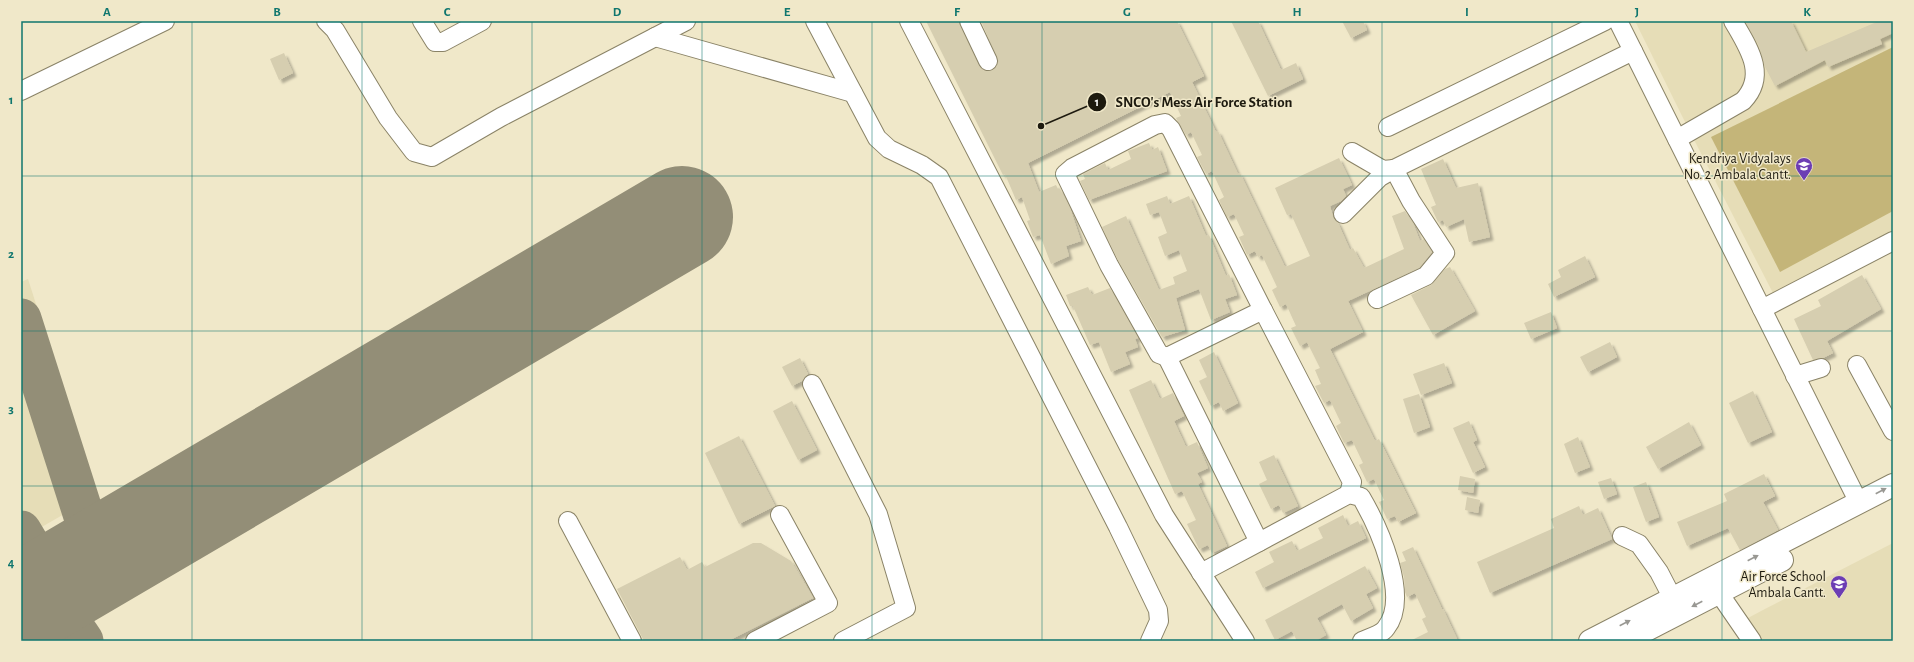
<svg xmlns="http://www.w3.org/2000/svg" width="1914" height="662" viewBox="0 0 1914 662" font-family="'Alegreya Sans',sans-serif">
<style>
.built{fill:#e6ddb7}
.green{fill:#c4b579}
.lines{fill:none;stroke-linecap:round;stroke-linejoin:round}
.taxiway{stroke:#938e77;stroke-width:41}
.runway{stroke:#938e77;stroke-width:102}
.building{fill:#d6ceb0;filter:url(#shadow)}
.minor-casing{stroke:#8a8367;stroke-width:20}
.major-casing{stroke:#8a8367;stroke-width:24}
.minor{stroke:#fff;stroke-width:18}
.major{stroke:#fff;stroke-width:22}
.oneway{fill:#999893}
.grid{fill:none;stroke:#0f766e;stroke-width:1;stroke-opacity:0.55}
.labels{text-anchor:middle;stroke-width:3;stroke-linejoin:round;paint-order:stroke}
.poi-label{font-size:14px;fill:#1d1a0f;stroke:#f0e8c9;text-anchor:end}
.leader{fill:none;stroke:#1d1a0f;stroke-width:1.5}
.callout-dot{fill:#1d1a0f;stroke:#f0e8c9;stroke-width:1.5}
.mark-label{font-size:12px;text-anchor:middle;font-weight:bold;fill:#fff}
.callout-label{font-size:15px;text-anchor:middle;font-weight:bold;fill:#1d1a0f;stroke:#f0e8c9;stroke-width:3;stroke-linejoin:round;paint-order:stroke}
.neatline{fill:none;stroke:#0f766e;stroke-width:1.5}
.grid-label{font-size:13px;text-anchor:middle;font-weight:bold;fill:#0f766e}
</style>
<defs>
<filter id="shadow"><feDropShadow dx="3.5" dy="3.5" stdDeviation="1" flood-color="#0004"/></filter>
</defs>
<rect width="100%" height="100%" fill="#f0e8c9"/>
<g class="built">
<polygon points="1635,21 1893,21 1893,231 1774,295 1690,132"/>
<polygon points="28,279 97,495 21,539 21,282"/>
<polygon points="1893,543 1893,641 1760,641 1750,627 1748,618 1763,610"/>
</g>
<polygon class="green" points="1893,47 1893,211 1780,272 1711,137"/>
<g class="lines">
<g class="taxiway">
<polyline points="21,319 98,560"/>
<polyline points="21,531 54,586"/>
<path d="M21,605c32,3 45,8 62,36"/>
</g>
<polyline class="runway" points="21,605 682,217"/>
</g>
<g class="building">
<polygon points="926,21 959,21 979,66 982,70 988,71 996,67 998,61 981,21 1177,21 1204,76 1192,82 1216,132 1218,131 1238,174 1240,173 1285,267 1310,256 1291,214 1287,215 1275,188 1339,158 1352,185 1343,189 1346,196 1341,201 1330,206 1333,217 1338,223 1350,250 1353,248 1364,268 1404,249 1392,216 1405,211 1413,223 1420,241 1424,239 1432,252 1419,268 1348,301 1363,332 1330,349 1375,441 1379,439 1416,513 1398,522 1395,516 1387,519 1379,502 1384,500 1374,479 1367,482 1359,465 1363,463 1352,440 1344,443 1336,426 1341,423 1330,400 1324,403 1315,386 1321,384 1315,370 1320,368 1307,342 1300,346 1291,328 1296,326 1286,304 1280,307 1272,290 1277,287 1262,255 1258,257 1255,251 1247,255 1239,237 1244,235 1234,214 1227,217 1219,200 1224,197 1212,171 1206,174 1197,157 1202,155 1191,132 1186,135 1177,120 1176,118 1181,116 1170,92 1028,163 1039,192 1056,185 1058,189 1060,189 1070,208 1081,241 1066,246 1069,256 1051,264 1040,235 1033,237 1027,221 1030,220 1022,197 1016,200 1005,174 1003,175"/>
<polygon points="1231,21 1258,21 1281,70 1296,63 1303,79 1268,96"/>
<polygon points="1342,21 1363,21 1367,30 1351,38"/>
<polygon points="1745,21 1791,21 1806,52 1879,21 1893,21 1893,33 1880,39 1882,44 1828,67 1825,60 1775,86 1764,65 1759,46"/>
<polygon points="284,53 293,73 279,80 270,59"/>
<polygon points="1149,143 1152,150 1158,147 1167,171 1089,200 1080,181 1085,179 1083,174 1105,163 1108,170 1131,159 1128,151"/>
<polygon points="1443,159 1456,188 1478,183 1490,237 1469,242 1464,219 1446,227 1443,220 1438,222 1431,207 1436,205 1421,169"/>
<polygon points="1167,196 1170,204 1189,196 1206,236 1209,235 1226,276 1229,274 1237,295 1225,299 1230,312 1211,320 1199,289 1176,298 1185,330 1162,337 1118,260 1102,227 1126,216 1159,290 1175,284 1173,277 1187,271 1179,250 1165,256 1158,237 1167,233 1159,212 1150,215 1146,204"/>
<polygon points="1585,256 1595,277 1554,297 1548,284 1561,277 1558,270"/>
<polygon points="1450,267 1475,311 1433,335 1411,295 1431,285 1445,269"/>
<polygon points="1862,275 1881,309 1827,341 1833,353 1823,358 1813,360 1794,319 1821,306 1818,300"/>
<polygon points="1088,287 1092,295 1110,288 1138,338 1135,339 1138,347 1125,352 1130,364 1111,372 1099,342 1090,345 1073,306 1070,306 1066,295"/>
<polygon points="1551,312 1557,328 1531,339 1524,323"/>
<polygon points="1610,342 1617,357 1588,372 1580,357"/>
<polygon points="1214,352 1238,403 1223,411 1219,402 1211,406 1199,381 1207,377 1199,360"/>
<polygon points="800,358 808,374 802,381 792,386 782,367"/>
<polygon points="1444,363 1452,383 1421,395 1413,374"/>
<polygon points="1151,380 1160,399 1173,393 1184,416 1174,421 1186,447 1197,442 1208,468 1197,473 1202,482 1198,484 1227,546 1212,553 1208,545 1199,549 1187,524 1196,520 1182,491 1175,494 1129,390"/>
<polygon points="1753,391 1772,432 1748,443 1729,403"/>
<polygon points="1419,394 1430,427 1414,433 1403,399"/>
<polygon points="792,401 817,450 798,460 773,411"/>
<polygon points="1469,421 1477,440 1473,442 1485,467 1473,473 1453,428"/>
<polygon points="1689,422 1701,445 1658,469 1646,447"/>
<polygon points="739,436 775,506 739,524 705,453"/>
<polygon points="1578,437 1590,467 1575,473 1564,444"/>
<polygon points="1274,455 1298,506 1283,513 1279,505 1271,509 1259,484 1267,480 1259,462"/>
<polygon points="1764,474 1775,496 1763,502 1778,530 1740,550 1728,528 1687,546 1677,522 1727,501 1724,494"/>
<polygon points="1460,476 1475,479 1473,493 1458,490"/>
<polygon points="1611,478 1617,494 1604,499 1598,482"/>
<polygon points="1646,482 1659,517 1646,522 1633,487"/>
<polygon points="1467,497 1480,500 1478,513 1465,510"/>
<polygon points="1579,506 1583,515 1598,508 1612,539 1490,593 1477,562 1554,528 1551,519"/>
<polygon points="1343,515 1348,526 1358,521 1366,538 1263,588 1255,572 1274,562 1269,552 1292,541 1297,551 1323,538 1318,528"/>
<polygon points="753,543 761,543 791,561 813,598 728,641 644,641 617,589 680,557 687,570 702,562 705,567"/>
<polygon points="1413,547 1442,609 1443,609 1458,641 1410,641 1428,632 1422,619 1426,617 1415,593 1407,597 1405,592 1404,577 1400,563 1406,561 1402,552"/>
<polygon points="1365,566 1377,588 1366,594 1373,608 1351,621 1342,604 1317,618 1326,635 1315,641 1297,641 1292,631 1275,640 1265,620"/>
</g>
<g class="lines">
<defs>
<g id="minor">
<polyline points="326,21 335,30 388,118 414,152 432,157 501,117 686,21"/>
<polyline points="422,21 435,42 443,42 482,21"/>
<polyline points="815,21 877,138 889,149 922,165 939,177 1118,527 1158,610 1159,621 1150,641"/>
<polyline points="909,21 1164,515 1245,641"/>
<polyline points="969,21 988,61"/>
<polyline points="1618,21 1859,503"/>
<polyline points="655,37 853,93"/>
<polyline points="21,91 165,21"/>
<polyline points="1388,127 1605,21"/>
<path d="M1677,139l66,-38c25,-26 5,-54 -10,-80"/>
<polyline points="1352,152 1383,170 1394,169"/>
<polyline points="1343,214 1380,177 1394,169"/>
<polyline points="1377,299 1426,276 1445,253 1411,201 1394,169 1633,51"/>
<polyline points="1762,309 1893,241"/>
<polyline points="1167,357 1159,354 1109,265 1065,174 1072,168 1155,125 1165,123 1171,129 1263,310"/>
<polyline points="1857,365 1893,431"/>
<polyline points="1795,376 1821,368"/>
<polyline points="812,384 878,514 906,608 843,641"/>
<polyline points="568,521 632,641"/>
<polyline points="1622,536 1639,544 1659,572 1673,599"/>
<polyline points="1259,542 1167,357 1263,310 1352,482 1349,494"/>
<path d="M1201,573l148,-79 12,3c17,29 50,100 25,131 -4,6 -17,10 -24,13"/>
<polyline points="1719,593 1752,641"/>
<polyline points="755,641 828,603 780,515"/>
</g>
<g id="major">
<polyline points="1590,641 1893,485"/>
<polyline points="1625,641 1782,560"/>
</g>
</defs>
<use href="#minor" class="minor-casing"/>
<use href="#major" class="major-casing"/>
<use href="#minor" class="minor"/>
<use href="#major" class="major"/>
</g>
<defs><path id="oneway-solid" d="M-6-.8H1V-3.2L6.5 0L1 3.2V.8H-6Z"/></defs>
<g class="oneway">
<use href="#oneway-solid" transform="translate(1881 491) rotate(-28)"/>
<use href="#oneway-solid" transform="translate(1753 558) rotate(-27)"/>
<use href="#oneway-solid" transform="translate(1697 604) rotate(153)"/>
<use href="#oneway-solid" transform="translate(1625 623) rotate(-27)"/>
</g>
<path class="grid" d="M192,21v620M362,21v620M532,21v620M702,21v620M872,21v620M1042,21v620M1212,21v620M1382,21v620M1552,21v620M1722,21v620M21,176h1872M21,331h1872M21,486h1872"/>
<defs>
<symbol id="school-pin" viewBox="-11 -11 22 30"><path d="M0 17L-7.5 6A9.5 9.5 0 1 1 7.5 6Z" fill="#6c3db4" stroke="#f0e8c9"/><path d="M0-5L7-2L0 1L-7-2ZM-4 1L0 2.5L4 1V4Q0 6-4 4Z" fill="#fff"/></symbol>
</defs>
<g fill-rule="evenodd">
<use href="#school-pin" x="1794" y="156" width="20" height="27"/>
<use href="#school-pin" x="1829" y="574" width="20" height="27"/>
</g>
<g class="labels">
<g class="poi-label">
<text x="1791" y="163">Kendriya Vidyalays<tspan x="1791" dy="16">No. 2 Ambala Cantt.</tspan></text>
<text x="1826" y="581">Air Force School<tspan x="1826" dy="16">Ambala Cantt.</tspan></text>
</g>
</g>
<path class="leader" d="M1041 126L1097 102"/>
<g class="callout-dot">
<circle cx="1041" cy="126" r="4"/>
<circle cx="1097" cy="102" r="10"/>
</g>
<g class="mark-label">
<text x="1097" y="106">1</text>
</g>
<g class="callout-label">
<text x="1204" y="107">SNCO's Mess Air Force Station</text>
</g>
<rect width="1914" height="662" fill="none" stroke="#f0e8c9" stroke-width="44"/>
<rect x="22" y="22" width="1870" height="618" class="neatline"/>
<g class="grid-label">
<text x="107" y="16">A</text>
<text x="277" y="16">B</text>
<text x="447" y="16">C</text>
<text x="617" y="16">D</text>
<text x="787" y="16">E</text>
<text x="957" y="16">F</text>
<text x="1127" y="16">G</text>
<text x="1297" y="16">H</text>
<text x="1467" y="16">I</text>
<text x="1637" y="16">J</text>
<text x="1807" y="16">K</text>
<text x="11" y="104">1</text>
<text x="11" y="258">2</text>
<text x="11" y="413">3</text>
<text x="11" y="567">4</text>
</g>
</svg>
